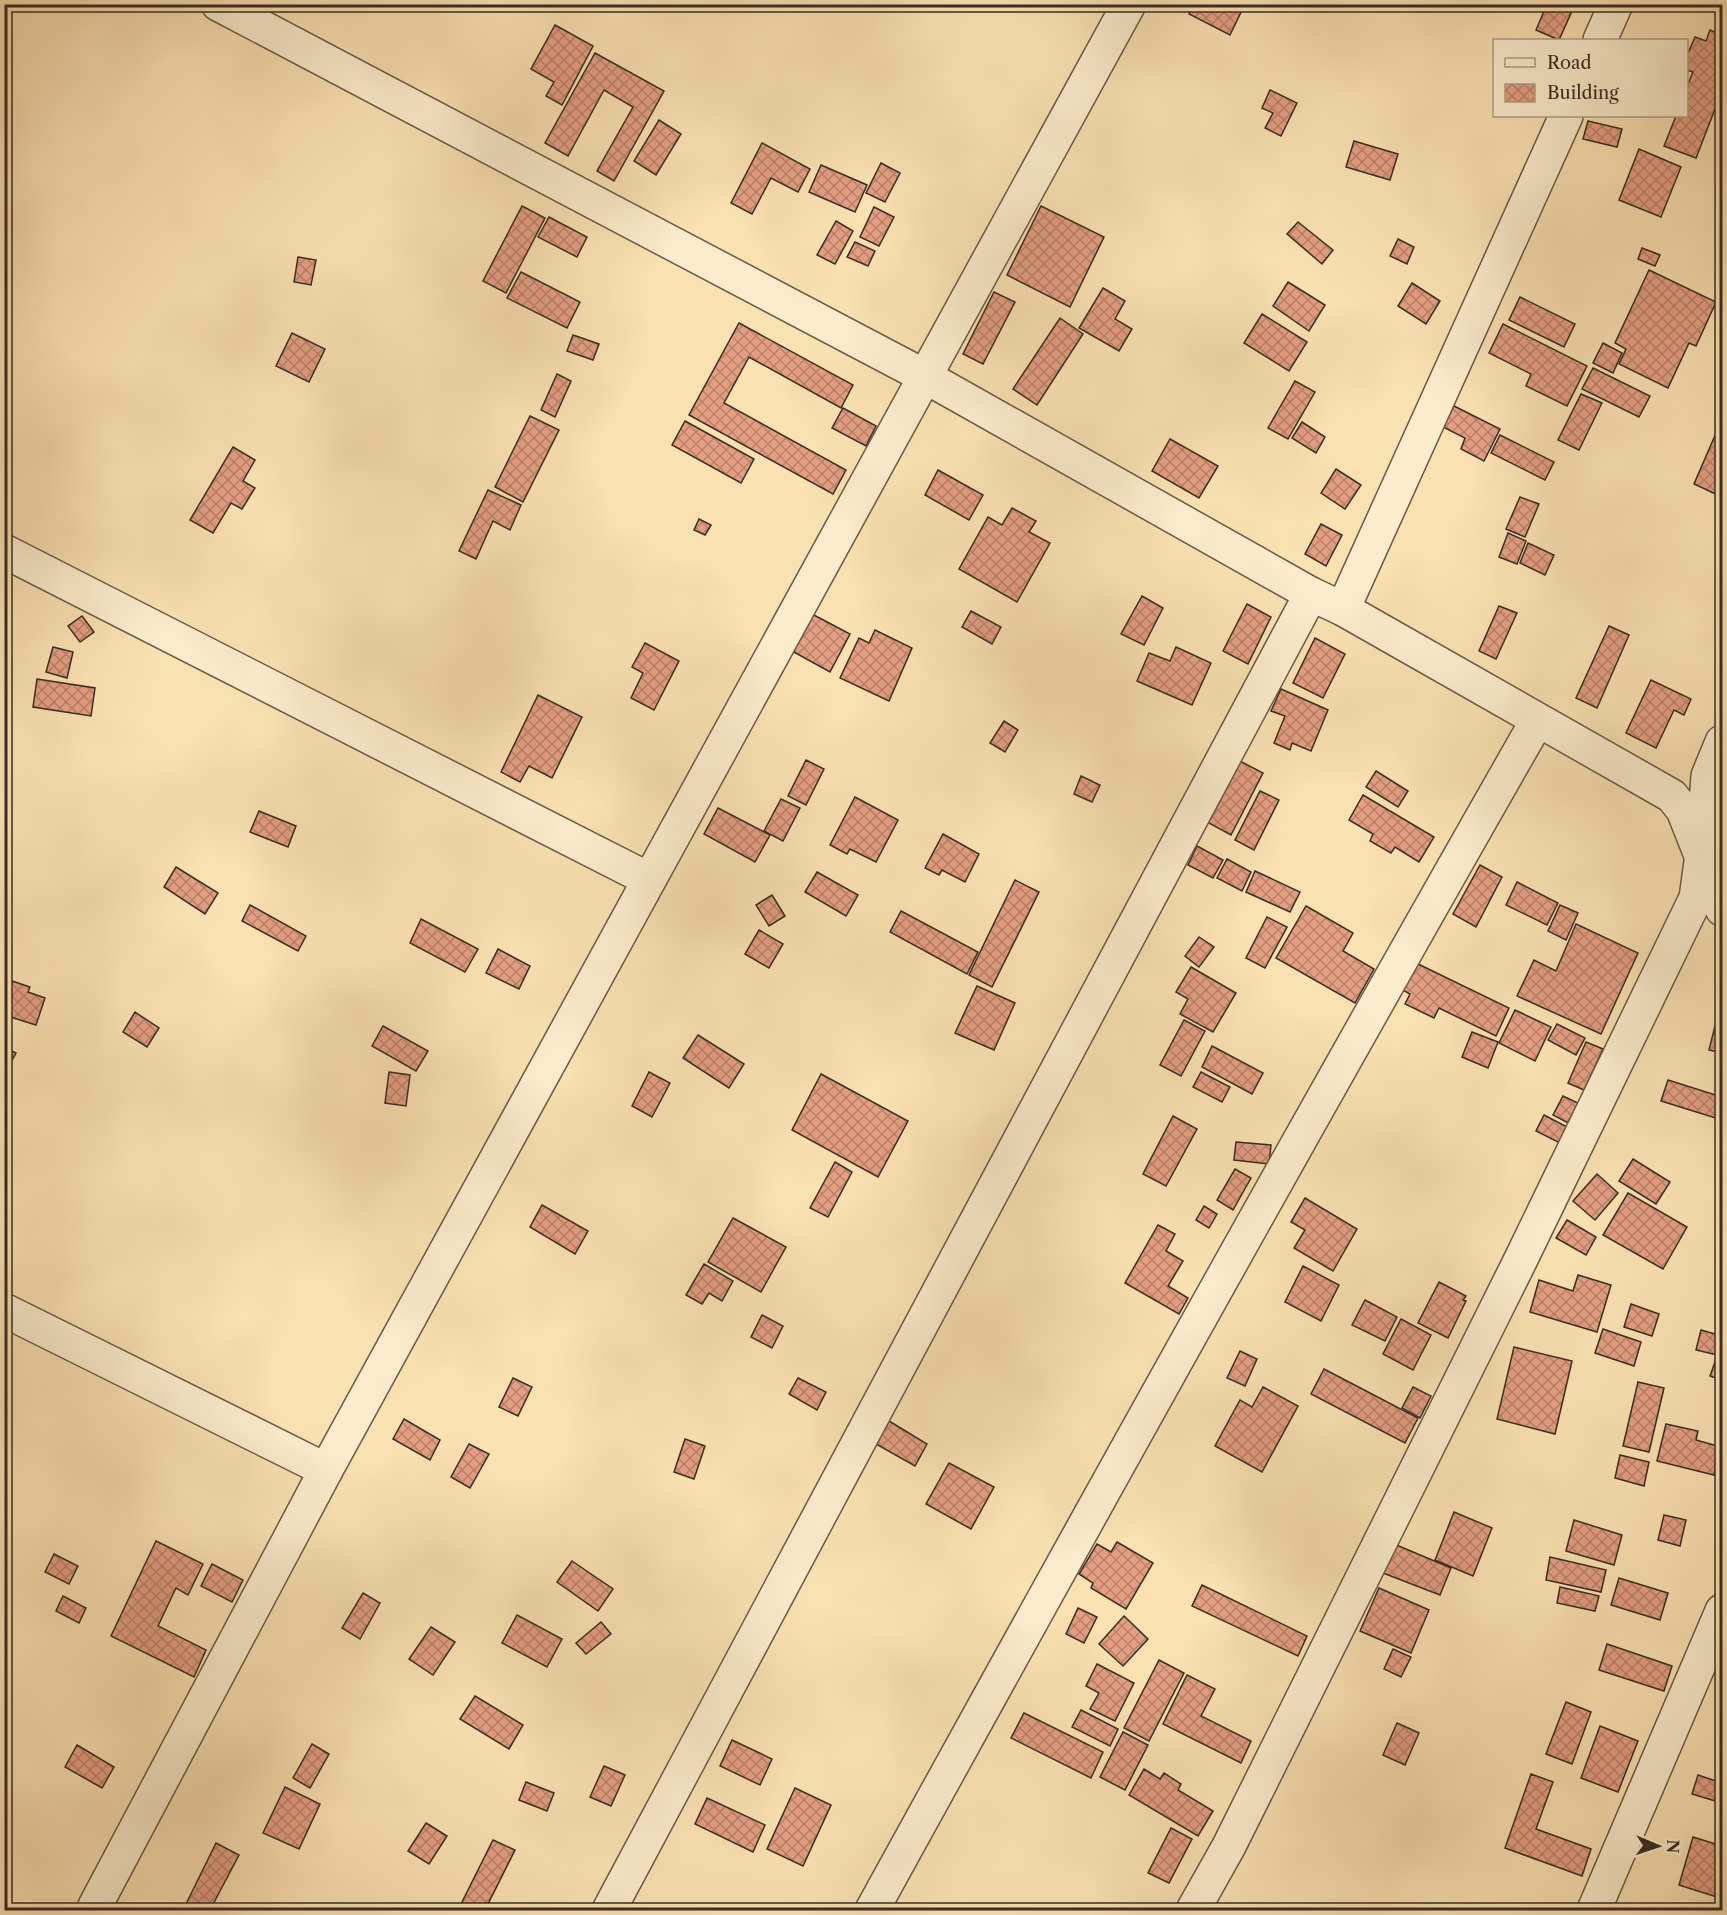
<svg xmlns="http://www.w3.org/2000/svg" width="1727" height="1915" viewBox="0 0 1727 1915" font-family="'Libre Caslon Text',serif">
<style>
.building{fill:url(#building-cross-hatch);stroke:#382d23;stroke-width:1.5}
.lines{fill:none;stroke-linecap:round;stroke-linejoin:round}
.minor-casing{stroke:#685a47;stroke-width:36}
.minor{stroke:#fceccd;stroke-width:33}
</style>
<defs>
<pattern id="building-cross-hatch" width="8" height="8" patternUnits="userSpaceOnUse" patternTransform="scale(1.5)"><rect width="8" height="8" fill="#e49e82"/><path d="M0 0l8 8M0 8l8-8" fill="none" stroke="#ba816a"/></pattern>
</defs>
<rect width="100%" height="100%" fill="#fae1b2"/>
<filter id="stains"><feTurbulence type="fractalNoise" baseFrequency=".00333" numOctaves="4"/><feColorMatrix values="0 0 0 0 .2 0 0 0 0 .09 0 0 0 0 .02 0 0 0 .5 -.17"/></filter>
<radialGradient id="worn" r=".72"><stop offset=".6" stop-color="#630" stop-opacity="0"/><stop offset="1" stop-color="#630" stop-opacity=".3"/></radialGradient>
<g class="building">
<polygon points="1193,4 1245,4 1230,35 1189,14"/>
<polygon points="1547,4 1557,4 1572,11 1559,40 1536,30"/>
<polygon points="555,25 593,46 562,105 546,96 554,82 531,69"/>
<polygon points="1710,30 1722,35 1722,91 1696,158 1664,146 1676,116 1686,116 1686,89 1693,72 1686,70 1686,58 1695,37 1706,41"/>
<polygon points="595,53 664,91 614,181 597,171 633,107 604,90 568,156 545,143"/>
<polygon points="1270,90 1297,103 1281,136 1265,128 1273,113 1262,108"/>
<polygon points="659,120 681,134 656,175 634,161"/>
<polygon points="1588,121 1622,129 1617,147 1583,139"/>
<polygon points="1354,141 1398,154 1390,180 1346,167"/>
<polygon points="762,143 810,169 798,192 771,178 752,214 731,203"/>
<polygon points="1639,149 1681,167 1661,217 1619,200"/>
<polygon points="881,163 900,173 885,202 866,193"/>
<polygon points="821,165 867,185 855,212 809,192"/>
<polygon points="522,206 545,218 506,293 483,281"/>
<polygon points="1041,206 1104,237 1070,307 1007,275"/>
<polygon points="874,207 894,217 879,246 860,237"/>
<polygon points="549,217 587,237 577,257 538,237"/>
<polygon points="836,221 853,231 835,264 817,255"/>
<polygon points="1298,222 1333,250 1322,264 1287,234"/>
<polygon points="1398,239 1414,247 1407,264 1390,256"/>
<polygon points="855,242 875,251 868,266 847,257"/>
<polygon points="1642,248 1660,255 1655,266 1638,259"/>
<polygon points="298,257 316,260 311,285 294,282"/>
<polygon points="1649,270 1716,302 1696,346 1689,343 1668,388 1619,364 1626,349 1615,343"/>
<polygon points="521,272 580,302 567,328 507,298"/>
<polygon points="1288,282 1325,305 1309,331 1273,306"/>
<polygon points="1412,283 1440,301 1426,324 1398,306"/>
<polygon points="1103,288 1125,301 1115,319 1132,329 1119,351 1079,328"/>
<polygon points="994,292 1015,302 983,364 963,354"/>
<polygon points="1520,297 1575,324 1564,347 1509,320"/>
<polygon points="1262,314 1307,342 1289,371 1244,343"/>
<polygon points="1060,318 1083,334 1037,405 1013,389"/>
<polygon points="739,323 853,385 841,408 749,357 724,403 846,470 833,494 689,415"/>
<polygon points="1503,324 1587,366 1567,406 1526,386 1531,374 1489,353"/>
<polygon points="292,333 325,349 309,382 276,366"/>
<polygon points="573,335 599,344 593,360 567,351"/>
<polygon points="1603,343 1622,353 1613,373 1593,363"/>
<polygon points="1593,368 1650,396 1639,417 1582,389"/>
<polygon points="557,374 571,381 555,417 541,410"/>
<polygon points="1295,381 1315,392 1288,439 1268,428"/>
<polygon points="1581,394 1602,403 1579,450 1558,440"/>
<polygon points="1454,406 1500,429 1484,461 1461,449 1465,438 1443,427"/>
<polygon points="843,408 876,426 866,446 832,428"/>
<polygon points="530,416 559,430 523,502 495,487"/>
<polygon points="685,421 754,459 741,483 672,445"/>
<polygon points="1302,422 1325,437 1316,453 1292,438"/>
<polygon points="1720,424 1722,425 1722,497 1694,484"/>
<polygon points="1500,435 1554,462 1545,480 1491,453"/>
<polygon points="1170,439 1218,466 1199,498 1152,471"/>
<polygon points="233,447 255,460 243,481 255,488 242,509 231,503 213,533 190,520"/>
<polygon points="1336,469 1361,485 1345,509 1321,493"/>
<polygon points="938,470 983,495 969,520 925,495"/>
<polygon points="488,490 521,505 510,530 493,521 476,559 459,551"/>
<polygon points="1520,497 1539,504 1525,537 1506,529"/>
<polygon points="1012,508 1036,521 1029,532 1050,543 1017,602 959,569 988,517 1002,525"/>
<polygon points="699,519 711,525 705,535 694,530"/>
<polygon points="1321,524 1342,535 1326,566 1305,554"/>
<polygon points="1508,533 1526,541 1517,564 1499,557"/>
<polygon points="1528,543 1554,555 1545,575 1520,563"/>
<polygon points="1142,596 1163,608 1144,645 1121,634"/>
<polygon points="1247,604 1271,617 1248,664 1223,651"/>
<polygon points="1499,606 1517,613 1496,659 1479,651"/>
<polygon points="971,611 1001,627 992,644 962,627"/>
<polygon points="812,614 850,634 830,672 792,651"/>
<polygon points="82,616 94,632 80,642 68,626"/>
<polygon points="1609,626 1629,635 1597,708 1576,698"/>
<polygon points="875,630 912,648 889,701 840,678 859,638 869,643"/>
<polygon points="1315,638 1345,654 1323,698 1293,683"/>
<polygon points="645,643 679,661 654,710 631,698 643,673 632,667"/>
<polygon points="53,647 73,652 67,678 46,672"/>
<polygon points="1176,647 1211,663 1192,705 1137,681 1149,653 1170,661"/>
<polygon points="37,679 95,688 91,716 33,707"/>
<polygon points="1651,680 1691,699 1684,715 1674,710 1656,748 1626,733"/>
<polygon points="1281,689 1328,710 1311,751 1292,743 1290,750 1274,743 1285,716 1271,711"/>
<polygon points="538,695 582,717 552,778 529,766 520,782 501,772"/>
<polygon points="1004,721 1018,730 1005,752 990,743"/>
<polygon points="806,760 824,769 806,805 788,796"/>
<polygon points="1238,760 1263,773 1231,835 1207,822"/>
<polygon points="1376,771 1408,791 1398,807 1366,787"/>
<polygon points="1081,776 1100,785 1092,802 1074,794"/>
<polygon points="1260,791 1279,800 1254,850 1235,840"/>
<polygon points="1363,795 1434,837 1419,862 1395,847 1391,853 1370,841 1373,834 1349,820"/>
<polygon points="855,797 898,820 876,862 850,849 847,854 830,845"/>
<polygon points="781,799 800,808 783,841 764,831"/>
<polygon points="718,808 770,835 755,862 704,834"/>
<polygon points="259,811 296,826 288,847 250,832"/>
<polygon points="943,834 979,854 965,882 942,870 939,875 925,868"/>
<polygon points="1197,846 1223,860 1213,878 1188,865"/>
<polygon points="1227,859 1251,872 1242,891 1217,878"/>
<polygon points="1480,865 1502,877 1476,927 1453,914"/>
<polygon points="176,867 218,893 205,914 164,887"/>
<polygon points="1255,871 1300,892 1290,912 1246,892"/>
<polygon points="817,872 858,895 846,916 805,892"/>
<polygon points="1015,880 1039,892 992,987 969,975"/>
<polygon points="1517,882 1558,903 1547,925 1506,905"/>
<polygon points="772,895 785,916 769,926 756,905"/>
<polygon points="250,905 306,936 298,951 242,921"/>
<polygon points="1560,905 1578,913 1566,940 1548,931"/>
<polygon points="1306,906 1353,933 1343,951 1374,969 1355,1003 1276,958"/>
<polygon points="901,911 978,952 967,974 890,932"/>
<polygon points="1267,917 1287,927 1265,968 1246,958"/>
<polygon points="421,919 478,949 465,972 410,943"/>
<polygon points="1576,924 1638,953 1601,1034 1517,996 1534,960 1556,971"/>
<polygon points="759,930 783,944 769,968 745,954"/>
<polygon points="1199,937 1214,947 1199,967 1185,956"/>
<polygon points="498,949 530,966 519,989 486,973"/>
<polygon points="1414,962 1509,1008 1496,1036 1439,1008 1434,1018 1405,1004 1410,994 1401,989"/>
<polygon points="1191,967 1236,993 1213,1032 1180,1014 1188,999 1176,992"/>
<polygon points="9,980 30,987 28,992 45,998 36,1025 4,1015 4,993"/>
<polygon points="977,986 1015,1003 994,1050 955,1033"/>
<polygon points="1515,1010 1551,1027 1535,1061 1499,1043"/>
<polygon points="135,1012 159,1028 147,1047 123,1032"/>
<polygon points="1184,1020 1205,1031 1181,1076 1160,1065"/>
<polygon points="1557,1024 1585,1038 1576,1055 1548,1040"/>
<polygon points="383,1026 428,1051 416,1071 372,1046"/>
<polygon points="1715,1026 1722,1029 1722,1076 1717,1075 1722,1053 1709,1050"/>
<polygon points="1472,1032 1498,1042 1488,1068 1462,1057"/>
<polygon points="698,1035 744,1064 729,1088 683,1058"/>
<polygon points="1586,1042 1603,1049 1584,1090 1568,1083"/>
<polygon points="1212,1046 1263,1073 1252,1094 1202,1067"/>
<polygon points="4,1047 16,1053 6,1071 4,1070"/>
<polygon points="389,1072 410,1075 406,1106 385,1103"/>
<polygon points="649,1072 670,1083 652,1117 632,1106"/>
<polygon points="1201,1072 1230,1087 1222,1102 1193,1087"/>
<polygon points="821,1074 908,1121 878,1177 792,1130"/>
<polygon points="1668,1080 1722,1097 1722,1120 1661,1101"/>
<polygon points="1563,1096 1582,1105 1572,1125 1553,1115"/>
<polygon points="1544,1115 1571,1129 1564,1145 1536,1131"/>
<polygon points="1173,1116 1197,1129 1166,1186 1143,1174"/>
<polygon points="1236,1142 1271,1145 1269,1164 1234,1160"/>
<polygon points="1633,1159 1670,1182 1656,1204 1619,1181"/>
<polygon points="835,1162 852,1172 828,1217 810,1208"/>
<polygon points="1235,1169 1251,1178 1233,1210 1217,1200"/>
<polygon points="1597,1174 1618,1193 1595,1220 1573,1201"/>
<polygon points="1628,1193 1687,1227 1663,1269 1603,1235"/>
<polygon points="1305,1198 1357,1229 1333,1271 1294,1248 1305,1230 1291,1222"/>
<polygon points="542,1205 588,1231 575,1254 530,1227"/>
<polygon points="1204,1206 1217,1214 1209,1228 1196,1220"/>
<polygon points="733,1218 786,1247 761,1292 708,1262"/>
<polygon points="1567,1220 1596,1237 1586,1255 1556,1238"/>
<polygon points="1158,1225 1175,1234 1166,1251 1183,1261 1168,1286 1188,1298 1179,1314 1125,1283"/>
<polygon points="704,1264 733,1281 722,1301 709,1293 702,1304 686,1295"/>
<polygon points="1303,1266 1339,1285 1321,1321 1285,1302"/>
<polygon points="1578,1275 1611,1285 1597,1332 1530,1312 1539,1280 1573,1291"/>
<polygon points="1439,1282 1466,1296 1463,1300 1466,1301 1448,1338 1418,1323"/>
<polygon points="1365,1300 1397,1317 1385,1341 1352,1325"/>
<polygon points="1631,1304 1659,1314 1652,1336 1624,1327"/>
<polygon points="762,1315 783,1326 772,1348 751,1337"/>
<polygon points="1401,1319 1431,1335 1413,1370 1383,1354"/>
<polygon points="1603,1329 1641,1342 1634,1366 1595,1353"/>
<polygon points="1701,1330 1722,1336 1722,1356 1696,1350"/>
<polygon points="1514,1347 1572,1361 1555,1434 1497,1419"/>
<polygon points="1240,1351 1257,1359 1245,1386 1227,1378"/>
<polygon points="1715,1362 1722,1364 1722,1380 1710,1376"/>
<polygon points="1324,1369 1418,1418 1405,1443 1311,1394"/>
<polygon points="513,1378 532,1387 518,1416 499,1407"/>
<polygon points="798,1378 826,1392 817,1410 789,1394"/>
<polygon points="1638,1382 1664,1388 1649,1452 1623,1446"/>
<polygon points="1263,1387 1298,1406 1262,1472 1215,1446 1240,1400 1252,1407"/>
<polygon points="1413,1387 1431,1396 1420,1418 1402,1408"/>
<polygon points="404,1419 440,1440 430,1460 393,1439"/>
<polygon points="889,1421 927,1444 915,1466 876,1444"/>
<polygon points="1666,1424 1698,1431 1696,1440 1721,1447 1714,1475 1657,1461"/>
<polygon points="685,1439 705,1446 694,1479 674,1472"/>
<polygon points="469,1444 489,1454 470,1488 451,1477"/>
<polygon points="1620,1455 1649,1462 1644,1486 1615,1478"/>
<polygon points="949,1463 994,1487 971,1529 926,1504"/>
<polygon points="1454,1512 1492,1528 1473,1576 1435,1560"/>
<polygon points="1664,1515 1686,1520 1680,1546 1658,1540"/>
<polygon points="1574,1520 1622,1535 1614,1565 1566,1551"/>
<polygon points="156,1541 203,1564 188,1595 176,1588 158,1626 206,1650 194,1677 111,1636"/>
<polygon points="1117,1542 1153,1563 1126,1609 1091,1588 1093,1583 1079,1574 1097,1544 1111,1552"/>
<polygon points="1394,1544 1451,1568 1440,1595 1383,1573"/>
<polygon points="54,1554 78,1566 69,1584 45,1572"/>
<polygon points="1550,1557 1606,1570 1601,1592 1546,1580"/>
<polygon points="572,1561 613,1589 598,1611 557,1582"/>
<polygon points="212,1564 243,1580 232,1602 201,1586"/>
<polygon points="1619,1578 1668,1593 1660,1620 1611,1605"/>
<polygon points="1202,1585 1307,1636 1298,1656 1192,1606"/>
<polygon points="1560,1587 1599,1596 1595,1611 1557,1603"/>
<polygon points="1379,1588 1429,1610 1411,1653 1360,1631"/>
<polygon points="363,1593 380,1603 360,1639 342,1628"/>
<polygon points="63,1596 86,1608 79,1623 56,1611"/>
<polygon points="1078,1608 1097,1617 1084,1643 1066,1634"/>
<polygon points="517,1615 562,1639 547,1667 502,1643"/>
<polygon points="1124,1616 1148,1639 1123,1666 1099,1644"/>
<polygon points="601,1622 611,1634 586,1654 576,1643"/>
<polygon points="431,1627 455,1642 433,1675 409,1659"/>
<polygon points="1607,1644 1672,1666 1664,1691 1599,1670"/>
<polygon points="1393,1649 1411,1657 1401,1677 1384,1669"/>
<polygon points="1159,1660 1184,1673 1149,1741 1124,1728"/>
<polygon points="1097,1664 1134,1683 1115,1721 1090,1709 1099,1693 1086,1686"/>
<polygon points="1187,1675 1215,1689 1201,1716 1251,1741 1241,1763 1163,1724"/>
<polygon points="475,1696 523,1725 509,1749 460,1719"/>
<polygon points="1566,1702 1591,1712 1572,1764 1546,1754"/>
<polygon points="1081,1710 1118,1729 1110,1746 1072,1727"/>
<polygon points="1024,1713 1103,1752 1091,1778 1011,1738"/>
<polygon points="1397,1723 1419,1733 1405,1765 1383,1755"/>
<polygon points="1600,1726 1638,1741 1618,1792 1581,1778"/>
<polygon points="1123,1732 1148,1745 1125,1790 1100,1777"/>
<polygon points="732,1740 772,1759 760,1785 720,1766"/>
<polygon points="312,1744 329,1754 310,1788 293,1778"/>
<polygon points="77,1745 114,1767 102,1788 65,1767"/>
<polygon points="604,1766 625,1775 611,1806 590,1797"/>
<polygon points="1144,1769 1160,1779 1164,1773 1181,1784 1178,1790 1213,1811 1198,1836 1129,1795"/>
<polygon points="1531,1774 1553,1782 1536,1829 1591,1849 1582,1876 1505,1848"/>
<polygon points="1698,1775 1722,1783 1722,1803 1692,1794"/>
<polygon points="526,1782 554,1793 547,1811 519,1800"/>
<polygon points="285,1787 320,1804 299,1849 263,1833"/>
<polygon points="795,1788 831,1805 803,1866 767,1849"/>
<polygon points="707,1798 765,1825 753,1852 695,1824"/>
<polygon points="426,1823 447,1836 429,1864 408,1851"/>
<polygon points="1171,1828 1192,1839 1169,1883 1148,1873"/>
<polygon points="1693,1837 1722,1846 1722,1889 1720,1898 1679,1885"/>
<polygon points="493,1840 515,1850 485,1910 458,1910"/>
<polygon points="216,1843 239,1855 210,1910 195,1910 185,1906"/>
<polygon points="1026,1904 1040,1910 1023,1910"/>
</g>
<g class="lines">
<defs>
<g id="minor">
<polyline points="218,4 926,377 1311,594 1343,609 1672,796 1683,810 1722,909"/>
<polyline points="1600,40 1616,4"/>
<polyline points="4,551 648,879"/>
<polyline points="1343,609 1566,116"/>
<polyline points="4,1310 326,1470"/>
<polyline points="95,1906 326,1470 1129,4"/>
<polyline points="609,1910 1311,594"/>
<path d="M872,1910c219,-398 440,-795 665,-1189"/>
<polyline points="1193,1910 1229,1846 1521,1259 1696,898 1702,855 1708,776 1722,742"/>
<polyline points="1594,1910 1722,1611"/>
</g>
</defs>
<use href="#minor" class="minor-casing"/>
<use href="#minor" class="minor"/>
</g>
<rect width="1727" height="1915" fill="none" stroke="#fae1b2" stroke-width="24"/>
<rect x="6" y="6" width="1715" height="1903" fill="none" stroke="#382d23" stroke-width="3"/>
<rect x="12" y="12" width="1703" height="1891" fill="none" stroke="#382d23" stroke-width="1.5"/>
<rect x="1493" y="39" width="195" height="78" fill="#fceccd" stroke="#aea089" stroke-width="1.5"/>
<rect x="1505" y="58" width="30" height="9" fill="#fceccd" stroke="#aea089" stroke-width="1.5"/>
<text x="1547" y="69" font-size="18" fill="#382d23">Road</text>
<rect x="1505" y="84" width="30" height="18" fill="url(#building-cross-hatch)" stroke="#aea089" stroke-width="1.5"/>
<text x="1547" y="99" font-size="18" fill="#382d23">Building</text>
<g transform="translate(1658 1846) rotate(92)" stroke="#fceccd" stroke-width="4.5" paint-order="stroke">
<path d="M0-4.5L10 22L0 15L-10 22Z" fill="#382d23"/>
<text y="-9" font-size="16" font-weight="bold" text-anchor="middle" fill="#382d23">N</text>
</g>
<rect width="100%" height="100%" filter="url(#stains)"/>
<rect width="100%" height="100%" fill="url(#worn)"/>
</svg>
